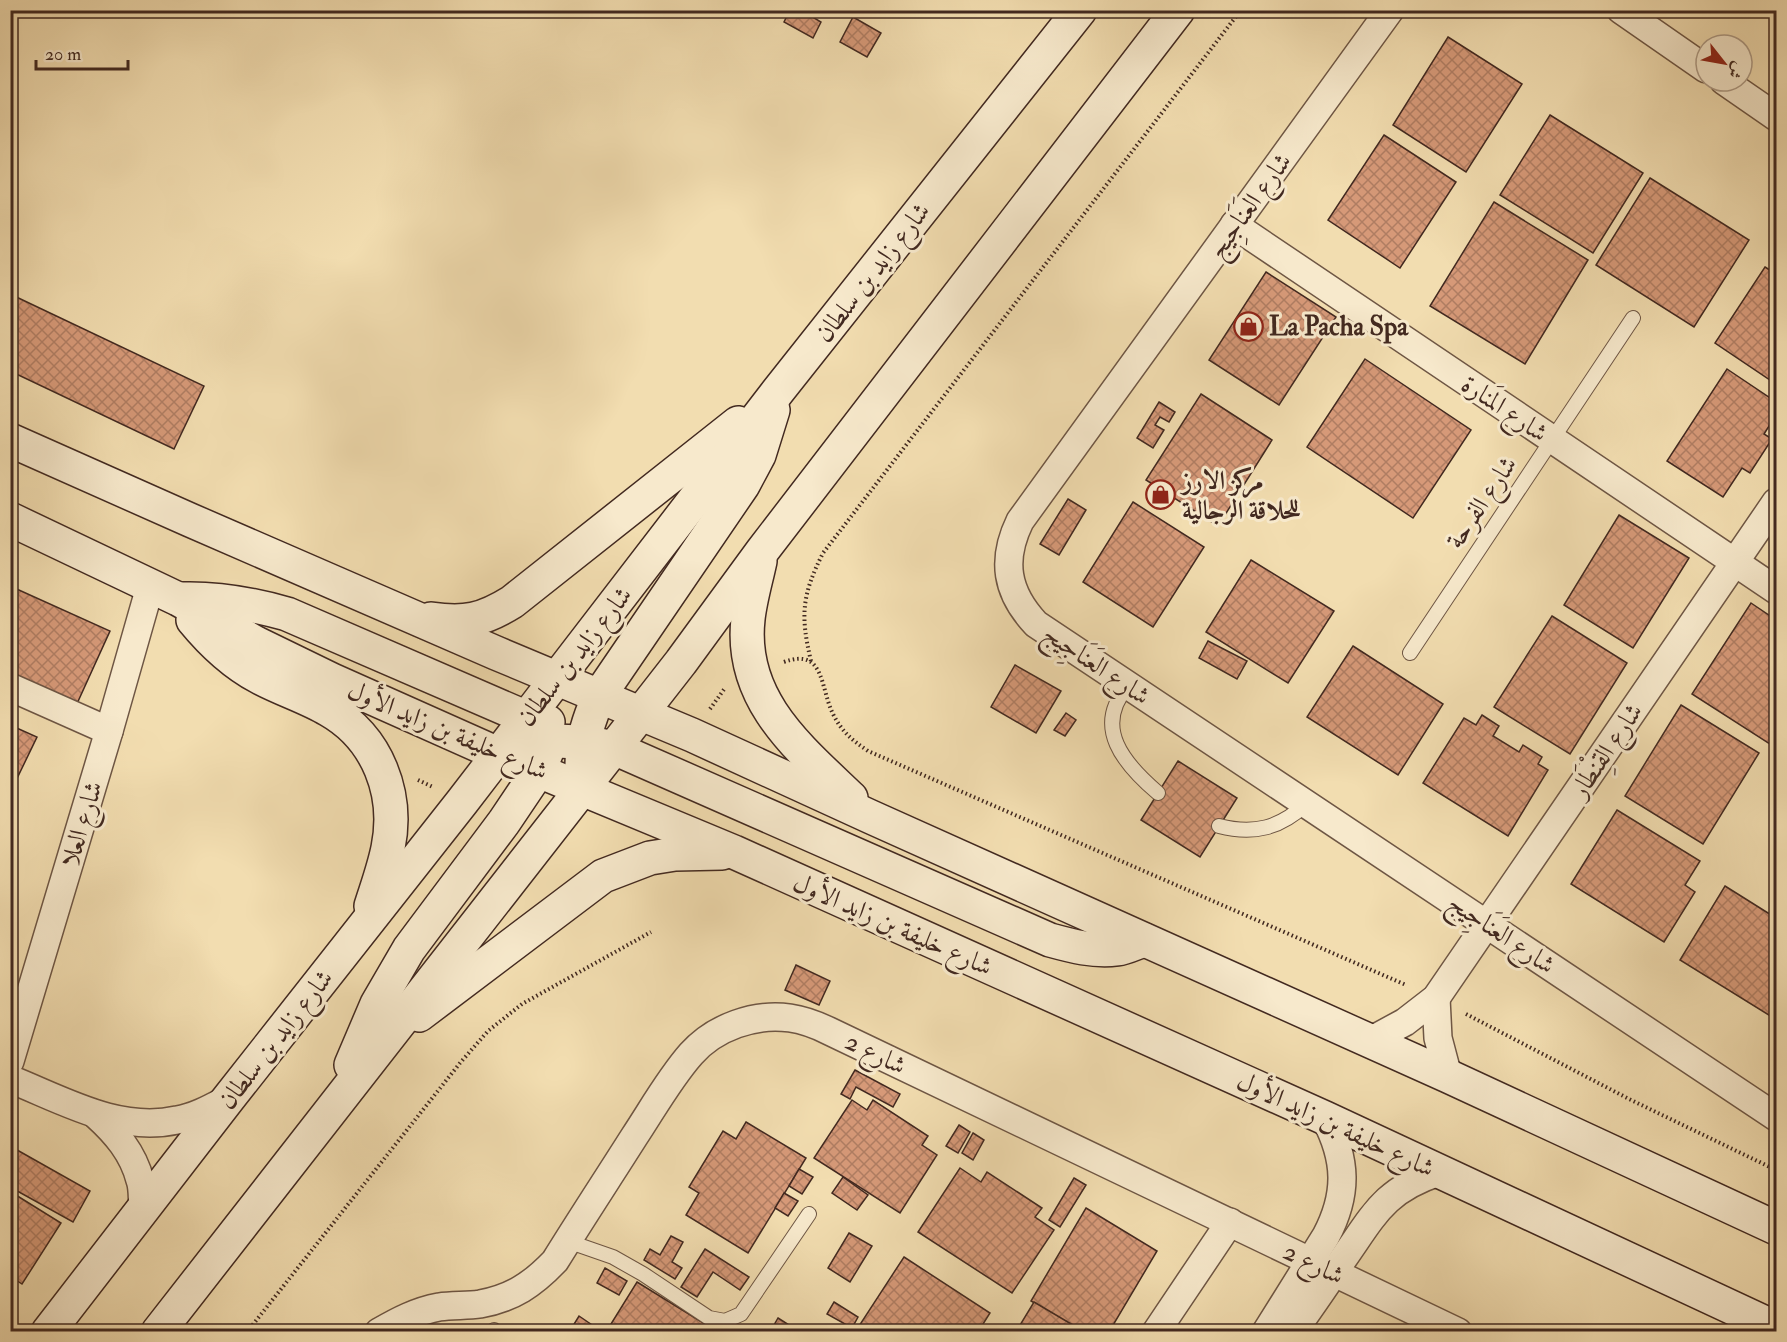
<svg xmlns="http://www.w3.org/2000/svg" width="1787" height="1342" viewBox="0 0 1787 1342" font-family="'IM FELL Double Pica',Amiri,serif">
<style>
.building{fill:url(#building-cross-hatch);stroke:#422920;stroke-width:1.5}
.lines{fill:none;stroke-linecap:round;stroke-linejoin:round}
.lane-casing{stroke:#6e5644;stroke-width:16}
.street-casing{stroke:#6e5644;stroke-width:30}
.secondary-casing{stroke:#422920;stroke-width:36}
.path{stroke:#422920;stroke-width:4;stroke-dasharray:1.5 3;stroke-linecap:butt}
.lane{stroke:#f7e9cc;stroke-width:14}
.street{stroke:#f7e9cc;stroke-width:27}
.secondary{stroke:#f7e9cc;stroke-width:33}
.labels{text-anchor:middle;stroke-width:6;stroke-linejoin:round;paint-order:stroke}
.street-label{font-size:26px;fill:#422920;stroke:#f7e9cc}
.poi-label{font-size:26px;font-weight:bold;fill:#422920;stroke:#f7e9cc;text-anchor:start}
</style>
<defs>
<pattern id="building-cross-hatch" width="8" height="8" patternUnits="userSpaceOnUse" patternTransform="scale(1.5)"><rect width="8" height="8" fill="#d69978"/><path d="M0 0l8 8M0 8l8-8" fill="none" stroke="#af7d62"/></pattern>
</defs>
<rect width="100%" height="100%" fill="#f2ddb0"/>
<filter id="stains"><feTurbulence type="fractalNoise" baseFrequency=".00333" numOctaves="4"/><feColorMatrix values="0 0 0 0 .2 0 0 0 0 .09 0 0 0 0 .02 0 0 0 .5 -.17"/></filter>
<radialGradient id="worn" r=".72"><stop offset=".6" stop-color="#630" stop-opacity="0"/><stop offset="1" stop-color="#630" stop-opacity=".3"/></radialGradient>
<g class="building">
<polygon points="790,10 801,10 821,22 813,38 784,22"/>
<polygon points="853,17 881,33 867,57 840,42"/>
<polygon points="1448,37 1522,84 1466,172 1393,125"/>
<polygon points="1550,115 1643,173 1593,253 1500,195"/>
<polygon points="1384,135 1456,182 1400,268 1328,220"/>
<polygon points="1650,178 1749,240 1694,327 1596,265"/>
<polygon points="1494,202 1588,260 1525,364 1430,306"/>
<polygon points="1765,267 1776,274 1776,384 1715,343"/>
<polygon points="1266,272 1336,317 1279,405 1209,360"/>
<polygon points="10,294 204,386 174,449 10,371"/>
<polygon points="1365,359 1471,430 1413,518 1307,447"/>
<polygon points="1727,369 1776,402 1776,415 1764,434 1772,439 1750,473 1742,468 1723,497 1667,461"/>
<polygon points="1201,394 1272,440 1218,526 1146,480"/>
<polygon points="1159,402 1175,412 1169,422 1160,417 1155,425 1164,430 1153,448 1137,438"/>
<polygon points="1068,499 1086,510 1059,555 1040,544"/>
<polygon points="1133,502 1204,547 1153,627 1083,582"/>
<polygon points="1619,515 1689,558 1633,648 1564,605"/>
<polygon points="1251,560 1334,611 1288,683 1206,632"/>
<polygon points="10,586 110,631 75,708 10,679"/>
<polygon points="1751,603 1776,620 1776,748 1692,694"/>
<polygon points="1552,616 1627,663 1570,754 1494,707"/>
<polygon points="1208,641 1247,661 1237,679 1199,658"/>
<polygon points="1353,646 1443,704 1398,775 1307,717"/>
<polygon points="1015,665 1061,691 1036,733 991,707"/>
<polygon points="1681,705 1759,753 1703,844 1625,796"/>
<polygon points="1066,713 1076,720 1065,736 1054,730"/>
<polygon points="1482,715 1499,726 1493,736 1519,752 1523,745 1542,757 1538,764 1548,770 1508,836 1423,783 1464,718 1476,725"/>
<polygon points="10,725 37,737 10,793"/>
<polygon points="1178,761 1237,798 1200,857 1141,820"/>
<polygon points="1617,810 1700,861 1685,885 1695,892 1664,942 1571,884"/>
<polygon points="1725,886 1776,918 1776,1010 1772,1017 1680,960"/>
<polygon points="796,965 830,981 819,1005 785,990"/>
<polygon points="855,1070 900,1094 893,1107 856,1087 850,1099 841,1094"/>
<polygon points="852,1100 867,1110 873,1100 928,1136 922,1145 937,1155 900,1213 814,1158"/>
<polygon points="746,1122 806,1158 748,1253 686,1215 699,1193 689,1187 723,1131 736,1139"/>
<polygon points="959,1125 970,1132 958,1153 946,1146"/>
<polygon points="973,1133 984,1140 973,1160 962,1153"/>
<polygon points="10,1146 90,1191 73,1222 10,1187"/>
<polygon points="960,1168 981,1182 987,1172 1042,1208 1035,1217 1054,1230 1012,1293 918,1232"/>
<polygon points="799,1169 813,1177 802,1194 789,1186"/>
<polygon points="843,1177 868,1195 857,1210 832,1193"/>
<polygon points="1074,1178 1086,1185 1060,1227 1049,1220"/>
<polygon points="11,1192 61,1223 22,1284 10,1276"/>
<polygon points="784,1193 798,1201 788,1216 775,1208"/>
<polygon points="1086,1208 1157,1251 1109,1332 1083,1332 1031,1301"/>
<polygon points="849,1233 872,1246 850,1282 828,1268"/>
<polygon points="671,1236 683,1242 672,1262 682,1268 675,1279 644,1260 650,1249 660,1255"/>
<polygon points="705,1249 749,1277 740,1290 713,1272 697,1297 681,1287"/>
<polygon points="904,1257 990,1313 978,1332 867,1332 859,1326"/>
<polygon points="605,1268 627,1281 619,1295 597,1283"/>
<polygon points="637,1282 718,1332 606,1332"/>
<polygon points="834,1302 858,1317 852,1328 827,1314"/>
<polygon points="1034,1302 1083,1331 1083,1332 1020,1332 1017,1330"/>
<polygon points="579,1316 595,1327 592,1332 575,1332 571,1329"/>
<polygon points="778,1318 800,1332 770,1332"/>
</g>
<g class="lines">
<defs>
<g id="lane">
<polyline points="1410,653 1633,318"/>
<path d="M1128,686c-36,41 -4,78 30,107"/>
<path d="M1219,826c35,9 61,2 87,-22"/>
<polyline points="567,1241 613,1257 643,1274 709,1318 725,1321 741,1314 809,1214"/>
<polyline points="493,1332 494,1330"/>
</g>
<g id="street">
<path d="M1390,10l-370,511c-19,39 -14,71 16,103l740,493"/>
<polyline points="1621,10 1706,69"/>
<polyline points="1724,81 1776,117"/>
<polyline points="1234,225 1776,590"/>
<polyline points="10,687 109,731"/>
<polyline points="1436,998 1438,1038 1448,1076"/>
<polyline points="1370,1041 1405,1022 1436,998 1776,502"/>
<polyline points="10,1061 109,731 150,587"/>
<path d="M10,1079c53,21 108,54 167,41 18,-3 34,-12 51,-21"/>
<path d="M96,1115c20,18 37,38 44,65 3,8 2,19 3,28"/>
<path d="M379,1332c19,-11 38,-21 60,-25 14,-2 28,-1 41,-3 33,-6 53,-20 75,-43 26,-42 53,-83 79,-124 18,-27 35,-58 57,-83 24,-27 64,-41 99,-36 14,2 27,7 39,13l629,301"/>
<polyline points="1156,1332 1230,1222"/>
<path d="M1266,1332l60,-96c22,-42 21,-76 -1,-118"/>
<path d="M1293,1332c17,-24 34,-48 50,-73 31,-44 41,-69 96,-87"/>
</g>
<g id="secondary">
<polyline points="10,440 190,520 496,653 692,735 871,817 1448,1076 1776,1228"/>
<polyline points="10,519 178,599 256,643 332,680 498,754 734,852 1325,1118 1776,1328"/>
<path d="M760,561c-4,19 -10,39 -12,58 -9,81 51,129 103,179"/>
<path d="M183,599c36,-1 69,5 104,15l240,104 21,4"/>
<path d="M431,619c34,5 52,1 81,-17l226,-179"/>
<path d="M193,620c18,22 40,43 66,57 22,12 48,20 70,33 49,28 70,84 59,138 -4,20 -11,39 -17,58"/>
<path d="M498,754c41,-16 74,-16 116,-6l436,192c22,6 44,12 67,9 9,-1 18,-6 27,-9"/>
<path d="M582,764c0,-24 7,-45 17,-68l144,-211 16,-30 14,-45"/>
<polyline points="419,1015 603,876 650,858 675,854 722,853"/>
<polyline points="351,1065 377,1004 409,949 504,822 539,770 547,751"/>
<polyline points="48,1332 228,1099 462,802 778,391 1080,10"/>
<polyline points="158,1332 681,662 763,550 1178,10"/>
</g>
</defs>
<use href="#lane" class="lane-casing"/>
<use href="#street" class="street-casing"/>
<use href="#secondary" class="secondary-casing"/>
<g class="path">
<path d="M811,661c-11,-46 -9,-66 12,-108l418,-543"/>
<path d="M784,662c41,-15 36,26 49,52 9,18 19,26 35,37l538,234"/>
<polyline points="710,709 725,688"/>
<polyline points="418,780 433,787"/>
<polyline points="1466,1014 1629,1099 1776,1170"/>
<polyline points="247,1332 460,1063 488,1031 522,1004 651,932"/>
</g>
<use href="#lane" class="lane"/>
<use href="#street" class="street"/>
<use href="#secondary" class="secondary"/>
</g>
<defs>
<symbol id="shop-ring" viewBox="-11 -11 22 22"><circle r="9.5" fill="#f7e9cc" stroke="#8f2418" stroke-width="1.5"/><path d="M-5-2.5h2.3a2.7 3.5 0 0 1 5.4 0H5L5.5 6h-11ZM-1.5-2.5h3a1.5 2.3 0 0 0-3 0Z" fill="#8f2418"/></symbol>
</defs>
<g fill-rule="evenodd">
<use href="#shop-ring" x="1232" y="310" width="33" height="33"/>
<use href="#shop-ring" x="1144" y="478" width="33" height="33"/>
</g>
<g class="labels">
<g class="street-label">
<text transform="translate(1249 205) rotate(-54)" y="9">شارع العَنَاجِيج</text>
<text transform="translate(872 272) rotate(-52)" y="9">شارع زايد بن سلطان</text>
<text transform="translate(1505 408) rotate(34)" y="9">شارع المَنارة</text>
<text transform="translate(1481 502) rotate(-56)" y="9">شارع الفرحة</text>
<text transform="translate(574 656) rotate(-52)" y="9">شارع زايد بن سلطان</text>
<text transform="translate(1097 664) rotate(34)" y="9">شارع العَنَاجِيج</text>
<text transform="translate(448 730) rotate(23)" y="9">شارع خليفة بن زايد الأول</text>
<text transform="translate(1606 750) rotate(-56)" y="9">شارع القِنْطَار</text>
<text transform="translate(81 824) rotate(-73)" y="9">شارع العلا</text>
<text transform="translate(893 924) rotate(24)" y="9">شارع خليفة بن زايد الأول</text>
<text transform="translate(1502 933) rotate(34)" y="9">شارع العَنَاجِيج</text>
<text transform="translate(275 1039) rotate(-52)" y="9">شارع زايد بن سلطان</text>
<text transform="translate(876 1053) rotate(26)" y="9">شارع 2</text>
<text transform="translate(1336 1124) rotate(25)" y="9">شارع خليفة بن زايد الأول</text>
<text transform="translate(1314 1263) rotate(26)" y="9">شارع 2</text>
</g>
<g class="poi-label">
<text x="1269" y="335">La Pacha Spa</text>
<text x="1182" y="489">مركز الارز<tspan x="1182" dy="30">للحلاقة الرجالية</tspan></text>
</g>
</g>
<rect width="1787" height="1342" fill="none" stroke="#f2ddb0" stroke-width="36"/>
<rect x="12" y="12" width="1763" height="1318" fill="none" stroke="#422920" stroke-width="3"/>
<rect x="18" y="18" width="1751" height="1306" fill="none" stroke="#422920" stroke-width="1.5"/>
<g transform="translate(1724 63) rotate(121)"><circle r="28" fill="#f7e9cc" stroke="#af9c87" stroke-width="1.5"/>
<path d="M0-4.5L10 22L0 15L-10 22Z" fill="#8f2418"/>
<text y="-9" font-size="16" font-weight="bold" text-anchor="middle" fill="#422920">ش</text>
</g>
<path d="M36 60v9h92v-9" fill="none" stroke="#422920" stroke-width="3"/>
<text x="45" y="60" font-size="18" fill="#422920" stroke="#f7e9cc" stroke-width="4.5" paint-order="stroke">20 m</text>
<rect width="100%" height="100%" filter="url(#stains)"/>
<rect width="100%" height="100%" fill="url(#worn)"/>
</svg>
